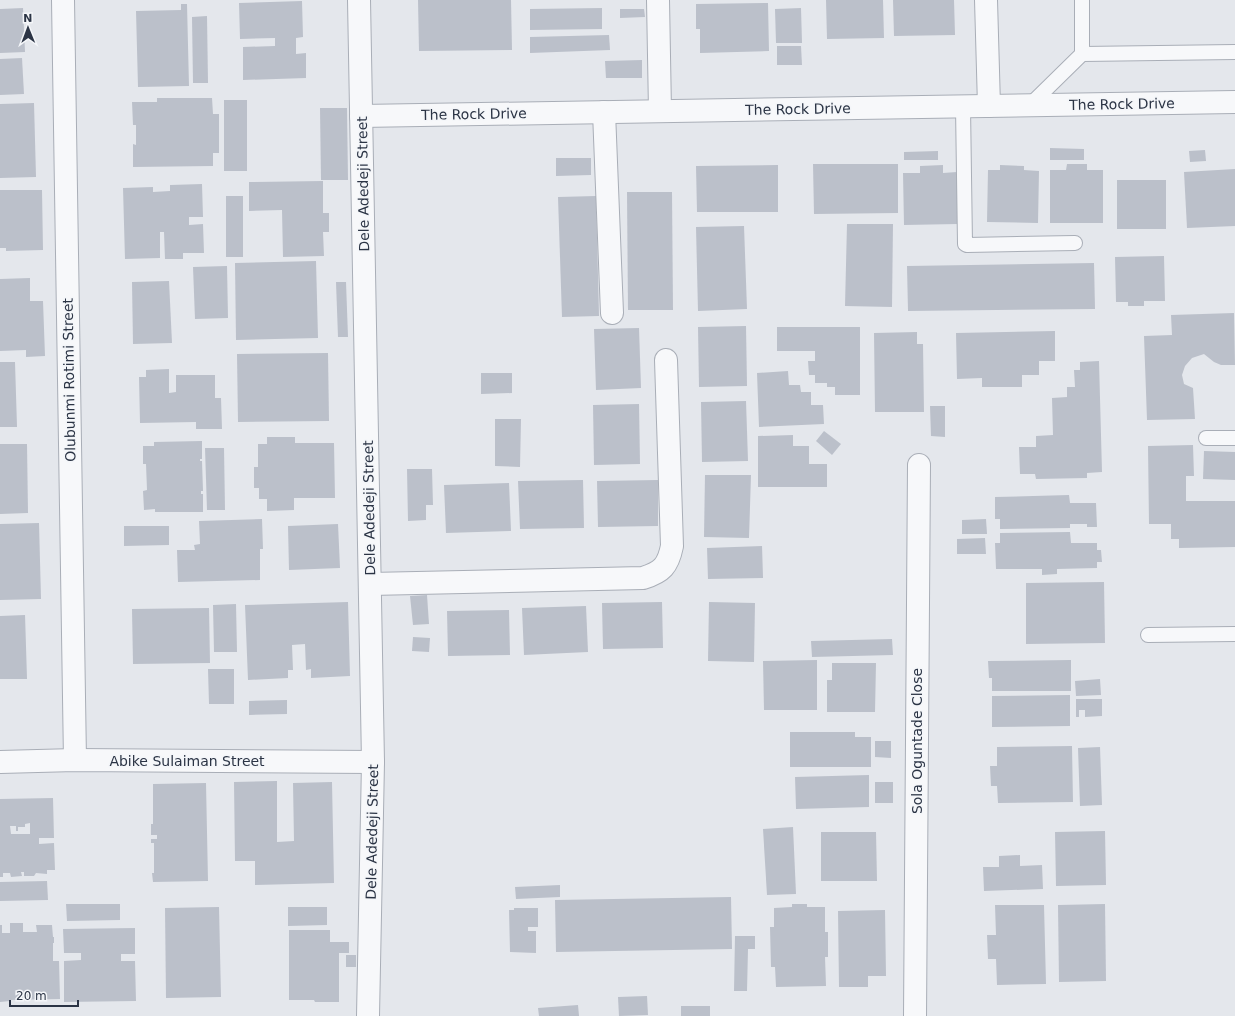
<svg xmlns="http://www.w3.org/2000/svg" width="1235" height="1016" viewBox="0 0 1235 1016" font-family="'DejaVu Sans',sans-serif">
<style>
.building{fill:#bbc0ca;fill-rule:evenodd}
.lines{fill:none;stroke-linecap:round;stroke-linejoin:round}
.service-casing{stroke:#a9aeb7;stroke-width:16}
.minor-casing{stroke:#a9aeb7;stroke-width:24}
.service{stroke:#f7f8fa;stroke-width:14}
.minor{stroke:#f7f8fa;stroke-width:22}
.labels{text-anchor:middle;stroke-width:3;stroke-linejoin:round;paint-order:stroke}
.street-label{font-size:14px;fill:#2b3445;stroke:#f4f6f9}
</style>
<rect width="100%" height="100%" fill="#e4e7ec"/>
<g class="building">
<polygon points="418,0 511,0 512,50 419,51"/>
<polygon points="826,0 883,0 884,38 827,39"/>
<polygon points="893,0 954,0 955,35 894,36"/>
<polygon points="302,1 303,37 296,38 296,54 306,53 306,78 243,80 243,47 275,46 275,38 240,39 239,3"/>
<polygon points="768,3 769,51 700,53 700,29 696,29 696,4"/>
<polygon points="181,4 187,4 189,86 138,87 136,11 181,10"/>
<polygon points="23,8 25,52 0,53 0,9"/>
<polygon points="602,8 602,29 530,30 530,9"/>
<polygon points="801,8 802,43 776,43 775,9"/>
<polygon points="620,9 644,9 645,17 620,18"/>
<polygon points="207,16 208,83 193,83 192,17"/>
<polygon points="609,35 610,50 530,53 530,37"/>
<polygon points="777,46 801,46 802,65 777,65"/>
<polygon points="22,58 24,94 0,95 0,59"/>
<polygon points="642,60 642,78 606,78 605,61"/>
<polygon points="157,98 212,98 213,114 219,114 219,153 213,153 213,166 133,167 133,144 136,145 136,125 133,125 132,102 157,102"/>
<rect x="224" y="100" width="23" height="71"/>
<polygon points="34,103 36,177 0,178 0,104"/>
<polygon points="320,108 347,108 348,180 321,180"/>
<polygon points="1050,148 1084,149 1084,160 1050,160"/>
<polygon points="1205,150 1206,161 1190,162 1189,151"/>
<polygon points="938,151 938,160 904,160 904,152"/>
<polygon points="556,158 591,158 591,175 556,176"/>
<polygon points="813,164 898,164 898,213 814,214"/>
<polygon points="1067,164 1087,164 1087,170 1103,170 1103,223 1050,223 1050,170 1066,170"/>
<polygon points="778,165 778,212 697,212 696,166"/>
<polygon points="943,165 943,173 957,172 958,224 904,225 903,173 920,173 920,166"/>
<polygon points="1000,165 1024,166 1024,170 1039,171 1038,223 987,222 988,170 1000,170"/>
<polygon points="1235,169 1235,226 1187,228 1184,172"/>
<rect x="1117" y="180" width="49" height="49"/>
<polygon points="323,181 323,213 329,213 329,232 323,232 324,256 283,257 282,210 249,211 249,182"/>
<polygon points="202,184 203,217 189,217 189,225 203,224 204,253 183,253 183,259 165,259 164,232 160,232 160,258 125,259 123,188 153,187 153,192 170,191 170,185"/>
<polygon points="0,190 42,190 43,250 6,251 6,248 0,248"/>
<polygon points="627,192 672,192 673,310 628,310"/>
<rect x="226" y="196" width="17" height="61"/>
<polygon points="596,196 599,316 562,317 558,197"/>
<polygon points="847,224 893,224 892,307 845,306"/>
<polygon points="744,226 747,309 698,311 696,227"/>
<polygon points="1164,256 1165,301 1144,301 1144,306 1128,306 1128,302 1116,302 1115,257"/>
<polygon points="316,261 318,338 236,340 235,263"/>
<polygon points="1094,263 1095,309 908,311 907,266"/>
<polygon points="227,266 228,318 195,319 193,267"/>
<polygon points="30,278 30,301 43,301 45,356 26,357 26,350 0,351 0,279"/>
<polygon points="169,281 172,343 133,344 132,282"/>
<polygon points="336,282 346,282 348,337 338,337"/>
<polygon points="1234,313 1235,365 1221,365 1214,362 1204,354 1192,358 1185,366 1182,375 1184,384 1193,388 1195,419 1147,420 1144,336 1172,335 1171,315"/>
<polygon points="746,326 747,386 699,387 698,327"/>
<polygon points="777,327 860,327 860,395 835,395 835,387 827,387 827,383 815,383 815,375 809,375 808,361 815,361 815,351 777,351"/>
<polygon points="639,328 641,388 596,390 594,329"/>
<polygon points="1055,331 1055,361 1039,361 1039,375 1022,375 1022,387 982,387 982,378 957,379 956,333"/>
<polygon points="917,332 917,344 923,344 924,412 875,412 874,333"/>
<polygon points="328,353 329,421 238,422 237,354"/>
<polygon points="1099,361 1102,472 1087,473 1087,478 1036,479 1035,474 1020,474 1019,447 1036,447 1036,436 1053,435 1052,398 1067,397 1067,387 1075,387 1074,370 1080,370 1080,362"/>
<polygon points="0,362 15,362 17,427 0,427"/>
<polygon points="169,369 169,393 176,392 176,375 215,375 215,398 221,398 222,429 196,429 196,422 140,423 139,377 146,377 146,370"/>
<polygon points="788,371 789,385 800,385 801,392 811,392 811,405 823,405 824,424 759,427 757,373"/>
<polygon points="481,373 512,373 512,393 481,394"/>
<polygon points="746,401 748,461 702,462 701,402"/>
<polygon points="639,404 640,464 594,465 593,405"/>
<polygon points="930,406 945,406 945,437 931,436"/>
<polygon points="495,419 521,419 520,467 495,466"/>
<polygon points="824,431 841,444 832,455 816,441"/>
<polygon points="793,435 793,446 809,446 809,464 827,464 827,487 758,487 758,436"/>
<polygon points="267,437 295,437 295,443 334,443 335,498 294,498 294,510 267,511 267,499 259,499 259,488 254,488 254,467 258,467 258,444 267,444"/>
<polygon points="202,441 202,459 200,459 200,461 202,461 203,491 201,491 201,494 203,494 203,512 155,512 155,509 144,510 143,491 147,490 146,464 143,464 143,446 154,446 154,442"/>
<polygon points="0,444 27,444 28,513 0,514"/>
<polygon points="1193,445 1194,476 1186,476 1186,501 1235,501 1235,547 1179,548 1179,539 1171,539 1171,524 1149,524 1148,446"/>
<polygon points="205,448 224,448 225,510 207,510"/>
<polygon points="1204,451 1235,452 1235,480 1203,479"/>
<polygon points="407,469 432,469 433,505 426,505 426,520 408,521"/>
<polygon points="705,475 751,475 749,538 704,537"/>
<polygon points="583,480 584,528 520,529 518,481"/>
<polygon points="658,480 658,526 598,527 597,481"/>
<polygon points="509,483 511,531 446,533 444,485"/>
<polygon points="1069,495 1070,503 1096,503 1097,527 1087,527 1087,524 1070,524 1070,528 1000,529 1000,519 995,519 995,497"/>
<polygon points="262,519 263,549 260,549 260,580 178,582 177,550 195,550 194,545 200,544 199,521"/>
<polygon points="986,519 987,534 962,534 962,520"/>
<polygon points="39,523 41,599 0,600 0,524"/>
<polygon points="338,524 340,568 289,570 288,526"/>
<polygon points="124,526 169,526 169,545 124,546"/>
<polygon points="1070,532 1071,543 1097,543 1097,550 1101,550 1102,562 1097,562 1097,568 1057,569 1057,574 1042,575 1042,569 996,569 995,543 1000,543 1000,533"/>
<polygon points="985,538 986,554 957,554 957,539"/>
<polygon points="762,546 763,578 708,579 707,548"/>
<polygon points="1104,582 1105,643 1026,644 1026,583"/>
<polygon points="427,595 429,624 413,625 410,596"/>
<polygon points="348,602 350,676 311,678 311,669 306,670 305,644 292,645 293,670 288,670 288,678 248,680 245,605"/>
<polygon points="662,602 663,648 603,649 602,603"/>
<polygon points="709,602 755,603 754,662 708,661"/>
<polygon points="236,604 237,652 214,652 213,605"/>
<polygon points="586,606 588,652 524,655 522,608"/>
<polygon points="209,608 210,663 133,664 132,609"/>
<polygon points="509,610 510,655 448,656 447,611"/>
<polygon points="25,615 27,679 0,679 0,616"/>
<polygon points="413,637 430,638 429,652 412,651"/>
<polygon points="892,639 893,655 812,657 811,641"/>
<polygon points="817,660 817,710 764,710 763,661"/>
<polygon points="1071,660 1071,691 992,691 992,678 989,678 988,661"/>
<polygon points="832,663 876,663 875,712 827,712 827,680 832,680"/>
<polygon points="208,669 234,669 234,704 209,704"/>
<polygon points="1100,679 1101,695 1076,696 1075,681"/>
<polygon points="1070,695 1070,726 992,727 992,696"/>
<polygon points="1076,699 1102,699 1102,716 1085,717 1085,710 1079,710 1079,717 1076,717"/>
<polygon points="287,700 287,714 249,715 249,701"/>
<polygon points="790,732 855,732 855,737 871,737 871,767 790,767"/>
<polygon points="875,741 891,741 891,758 875,757"/>
<polygon points="1072,746 1073,802 998,803 997,786 991,786 990,766 997,766 997,747"/>
<polygon points="1100,747 1102,805 1080,806 1078,748"/>
<polygon points="869,775 869,807 796,809 795,777"/>
<polygon points="277,781 277,842 294,841 293,783 332,782 334,883 255,885 255,861 235,861 234,782"/>
<rect x="875" y="782" width="18" height="21"/>
<polygon points="206,783 208,881 153,882 152,873 154,873 154,843 151,843 151,839 157,839 157,835 151,835 151,824 153,824 153,784"/>
<path d="M53,798l1,40h-15v6l15,-1 1,27h-8v4l-11,-1 -2,3h-10v-4h-3l1,4 -11,1 -1,-4h-7v4h-3v-78zM30,823v11h-19l-1,-8h6v5h2v-4h7v-3z"/>
<polygon points="793,827 796,894 767,895 763,829"/>
<polygon points="1105,831 1106,885 1056,886 1055,832"/>
<polygon points="821,832 876,832 877,881 821,881"/>
<polygon points="1020,855 1020,866 1042,865 1043,889 984,891 983,867 999,867 999,856"/>
<polygon points="47,881 48,900 0,901 0,882"/>
<polygon points="560,885 560,897 516,899 515,887"/>
<polygon points="731,897 732,949 556,952 555,900"/>
<polygon points="66,904 120,904 120,920 67,921"/>
<polygon points="792,904 807,904 807,907 825,907 825,932 828,932 828,957 825,957 826,986 776,987 775,967 771,967 770,927 774,927 774,908 792,907"/>
<polygon points="1105,904 1106,981 1059,982 1058,905"/>
<polygon points="995,905 1044,905 1046,984 997,985 996,959 988,959 987,935 996,935"/>
<polygon points="219,907 221,997 166,998 165,908"/>
<polygon points="288,907 327,907 327,925 288,926"/>
<polygon points="514,908 538,908 538,927 528,927 528,931 536,931 536,953 510,952 509,910 514,910"/>
<polygon points="885,910 886,976 868,976 868,987 839,987 838,911"/>
<polygon points="10,923 23,923 23,932 37,932 36,925 52,925 53,937 54,937 54,943 53,943 53,961 59,961 60,999 10,1000 10,1001 0,1002 0,925 2,925 2,933 10,933"/>
<polygon points="135,928 135,954 121,954 121,961 135,961 136,1001 64,1002 64,961 81,960 81,953 64,953 63,929"/>
<polygon points="289,930 330,930 330,942 349,942 349,953 339,953 339,1002 315,1002 314,1000 289,1000"/>
<polygon points="735,936 755,936 755,949 748,949 747,991 734,991"/>
<rect x="346" y="955" width="10" height="12"/>
<polygon points="647,996 648,1015 619,1016 618,997"/>
<polygon points="578,1005 579,1016 539,1016 538,1008"/>
<rect x="681" y="1006" width="29" height="10"/>
</g>
<g class="lines">
<defs>
<g id="service">
<polyline points="1082,0 1082,54"/>
<polyline points="1030,105 1082,54 1235,52"/>
<polyline points="963,107 965,244 967,245 1075,243"/>
<polyline points="1206,438 1235,438"/>
<polyline points="1148,635 1235,634"/>
</g>
<g id="minor">
<polyline points="63,0 75,760"/>
<polyline points="359,0 373,762 368,1016"/>
<polyline points="658,0 660,111"/>
<polyline points="986,0 989,106"/>
<polyline points="604,112 612,313"/>
<polyline points="361,116 1235,102"/>
<path d="M370,584l273,-6c19,-6 25,-12 29,-32l-6,-186"/>
<polyline points="0,762 75,760 373,762"/>
<polyline points="915,1016 919,465"/>
</g>
</defs>
<use href="#service" class="service-casing"/>
<use href="#minor" class="minor-casing"/>
<use href="#service" class="service"/>
<use href="#minor" class="minor"/>
</g>
<g class="labels">
<g class="street-label">
<text transform="translate(1122 104) rotate(-1)" y="5">The Rock Drive</text>
<text transform="translate(798 109) rotate(-1)" y="5">The Rock Drive</text>
<text transform="translate(474 114) rotate(-1)" y="5">The Rock Drive</text>
<text transform="translate(363 184) rotate(-91)" y="5">Dele Adedeji Street</text>
<text transform="translate(69 380) rotate(-91)" y="5">Olubunmi Rotimi Street</text>
<text transform="translate(369 508) rotate(-91)" y="5">Dele Adedeji Street</text>
<text transform="translate(917 741) rotate(-90)" y="5">Sola Oguntade Close</text>
<text x="187" y="766">Abike Sulaiman Street</text>
<text transform="translate(372 832) rotate(-89)" y="5">Dele Adedeji Street</text>
</g>
</g>
<g transform="translate(28 28) rotate(359)" stroke="#f4f6f9" stroke-width="3" paint-order="stroke">
<path d="M0-3L7 15L0 10L-7 15Z" fill="#2b3445"/>
<text y="-6" font-size="11" font-weight="bold" text-anchor="middle" fill="#2b3445">N</text>
</g>
<path d="M10 1000v6h68v-6" fill="none" stroke="#2b3445" stroke-width="2"/>
<text x="16" y="1000" font-size="12" fill="#2b3445" stroke="#f4f6f9" stroke-width="3" paint-order="stroke">20 m</text>
</svg>
